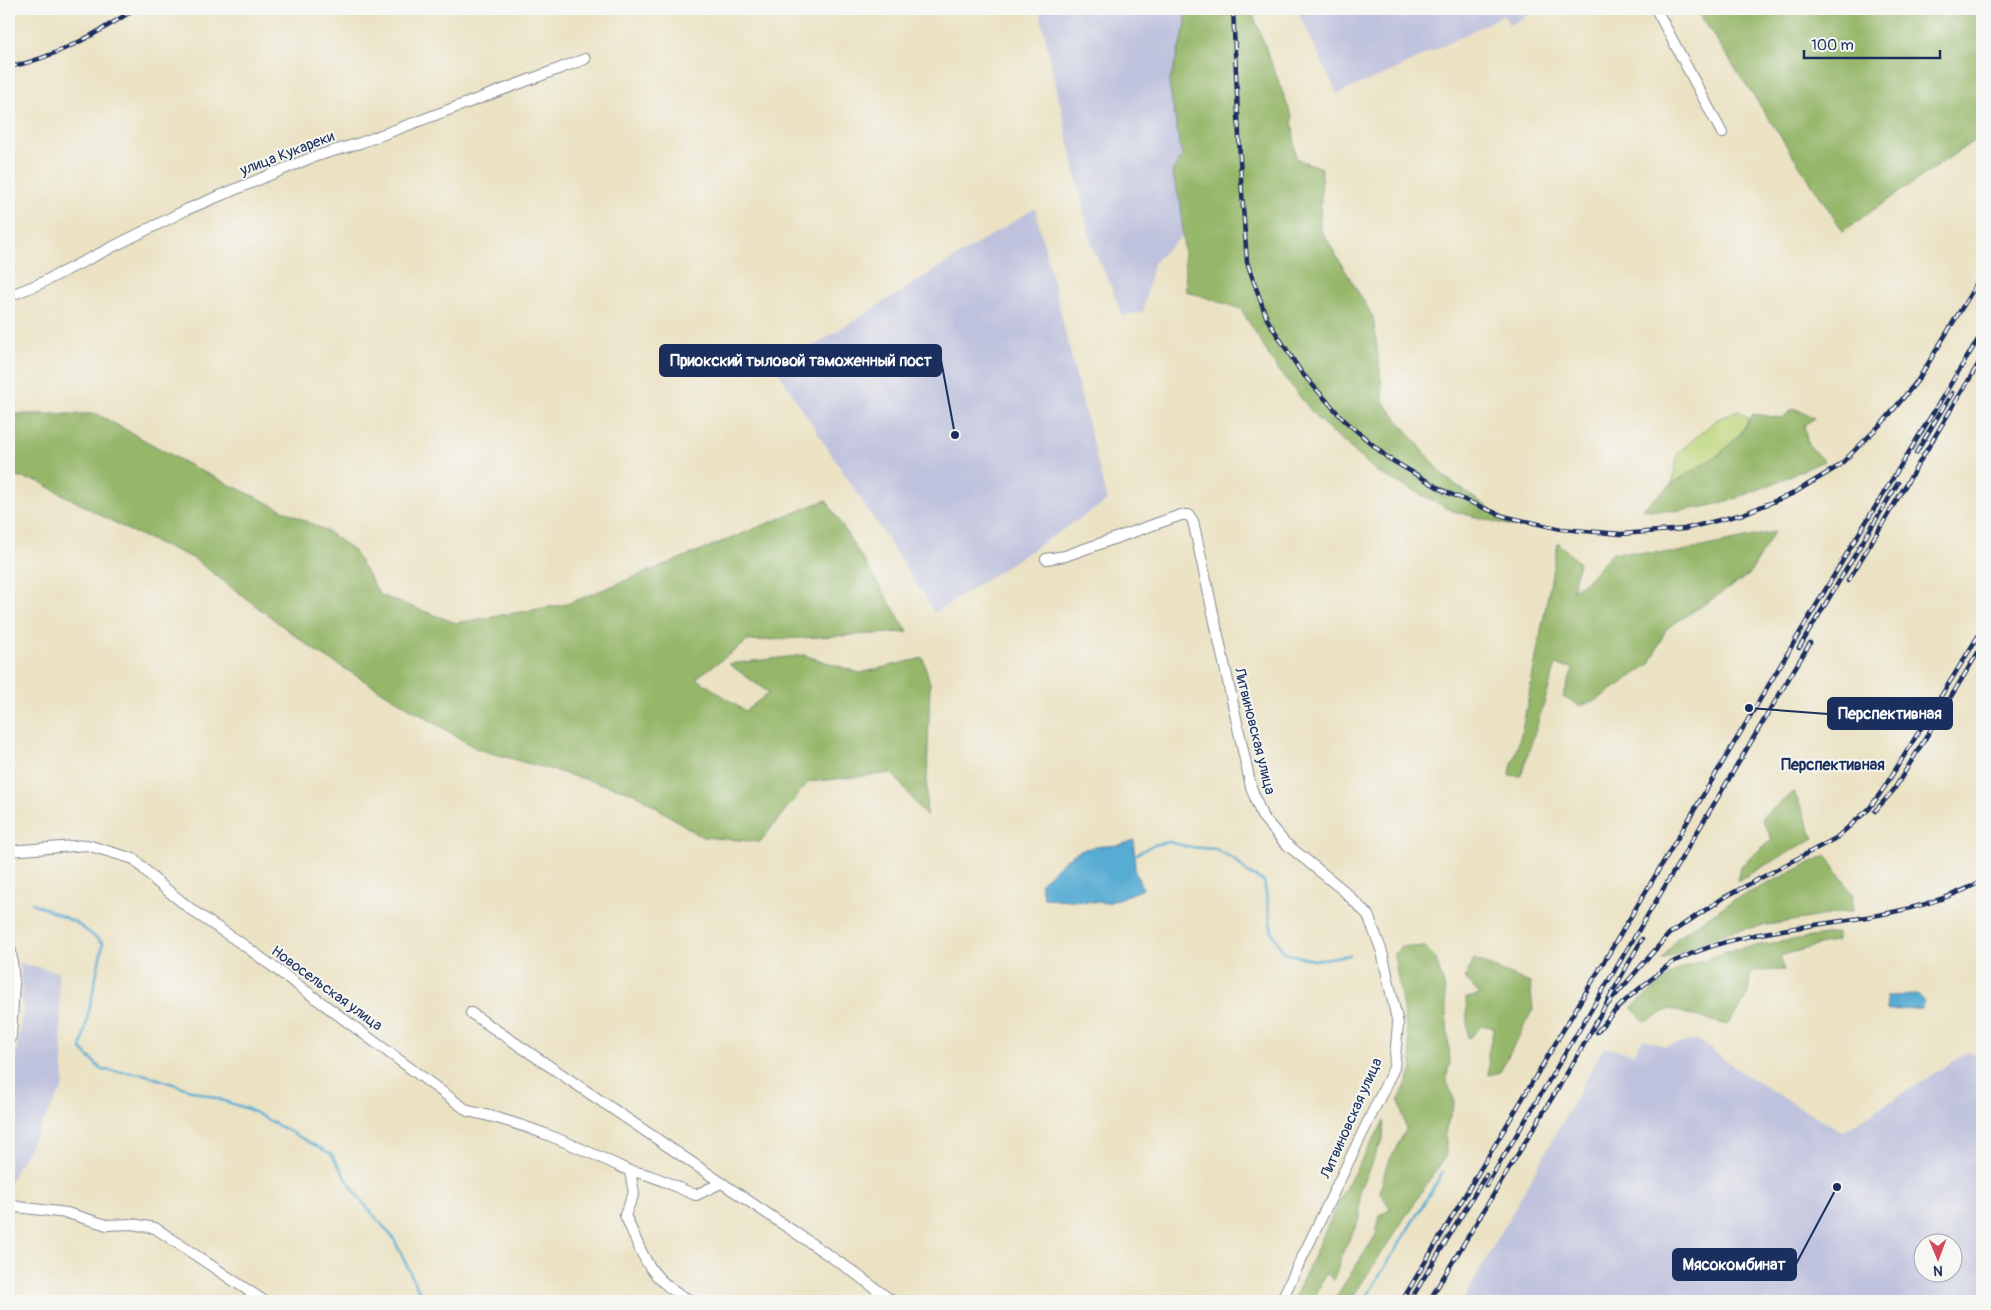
<svg xmlns="http://www.w3.org/2000/svg" width="1991" height="1310" viewBox="0 0 1991 1310" font-family="Pangolin,sans-serif">
<style>
.industrial{fill:#bfc2dd;fill-rule:evenodd}
.green{fill:#bdd67a;stroke:#6c826c}
.forest{fill:#96b76a;stroke:#587364}
.water{fill:#56acd3;stroke:#386e98}
.lines{fill:none;stroke-linecap:round;stroke-linejoin:round}
.stream{stroke:#56acd3;stroke-width:2.5}
.minor-casing{stroke:#838890;stroke-width:12}
.tertiary-casing{stroke:#838890;stroke-width:16}
.minor{stroke:#fff;stroke-width:10}
.tertiary{stroke:#fff;stroke-width:14}
.rail-casing{stroke:#1b2f5e;stroke-width:4.5}
.rail{stroke:#f6f6f2;stroke-width:2.5;stroke-dasharray:8;stroke-linecap:butt}
.labels{text-anchor:middle;stroke-width:4;stroke-linejoin:round;paint-order:stroke}
.street-label{font-size:15px;fill:#1b2f5e;stroke:#f6f6f2}
.neighbourhood-label{font-size:16px;font-weight:bold;fill:#1b2f5e;stroke:#f6f6f2}
.leader{fill:none;stroke:#1b2f5e;stroke-width:2}
.callout-dot{fill:#1b2f5e;stroke:#f6f6f2;stroke-width:2}
.callout{fill:#1b2f5e;stroke:#1b2f5e;stroke-width:2}
.callout-label{font-size:16px;text-anchor:middle;font-weight:bold;fill:#fff}
</style>
<rect width="100%" height="100%" fill="#f6f6f2"/>
<filter id="ink" filterUnits="userSpaceOnUse"><feTurbulence type="fractalNoise" baseFrequency=".02" numOctaves="2"/><feDisplacementMap in="SourceGraphic" scale="10" xChannelSelector="R" yChannelSelector="G"/><feConvolveMatrix kernelMatrix="1 2 1 2 8 2 1 2 1" color-interpolation-filters="sRGB"/></filter>
<filter id="wash" filterUnits="userSpaceOnUse"><feTurbulence type="fractalNoise" baseFrequency=".0096" numOctaves="4" result="noise"/><feDisplacementMap in="SourceGraphic" scale="20" xChannelSelector="R" yChannelSelector="G"/><feGaussianBlur stdDeviation="1.12" result="paint"/><feColorMatrix in="noise" values="0 0 0 0 0 0 0 0 0 0 0 0 0 0 0 0 0 1.4 0 .05"/><feComposite in="paint" operator="in"/></filter>
<g filter="url(#wash)">
<rect width="100%" height="100%" fill="#ebe2c3"/>
<g class="industrial">
<polygon points="1039,9 1185,9 1186,24 1169,84 1182,157 1172,172 1181,205 1182,236 1153,263 1143,312 1122,316 1111,286 1092,247"/>
<polygon points="1297,9 1540,9 1509,25 1504,15 1397,69 1337,94"/>
<polygon points="1035,208 1107,501 935,613 776,369"/>
<polygon points="20,963 58,972 64,1085 9,1183 9,1087 14,1069 23,1009"/>
<path d="M1643,1039l21,7 34,-6 52,38 93,54 126,-81 13,7v243h-519l141,-254 30,7zM1954,1242v30h-30v-30z"/>
</g>
<path class="green" d="M1738,410l11,9c-15,31 -48,47 -77,65l6,-31 38,-33z"/>
<g class="forest">
<polygon points="1185,9 1251,9 1292,117 1296,159 1322,168 1320,228 1373,317 1384,403 1445,477 1515,527 1453,511 1377,472 1317,418 1276,367 1241,309 1186,291 1181,205 1172,172 1182,157 1169,84 1186,24"/>
<polygon points="1696,9 1970,9 1982,29 1982,135 1843,231"/>
<path d="M1794,408l20,10 -10,8 4,19 16,16c-60,25 -114,58 -182,48l30,-25 49,-31 20,-19 12,-20 29,4z"/>
<polygon points="9,414 97,414 197,469 327,531 353,550 380,595 456,623 567,604 826,500 908,632 748,641 696,678 745,711 769,693 729,664 804,655 860,673 923,658 930,684 926,816 892,773 808,782 760,842 702,837 634,793 477,749 314,650 193,558 128,530 38,481 9,476"/>
<polygon points="1774,532 1749,575 1666,629 1650,664 1597,700 1580,706 1563,697 1573,668 1556,665 1521,776 1509,775 1522,731 1558,542 1579,563 1572,590 1587,581 1613,552 1673,553"/>
<polygon points="1794,792 1814,838 1737,881 1740,867 1772,839 1761,818"/>
<polygon points="1826,855 1853,895 1852,911 1726,932 1662,960 1678,937 1732,901"/>
<polygon points="1837,933 1837,940 1780,956 1784,970 1751,971 1747,998 1727,1025 1670,1009 1646,1022 1631,1008 1678,969 1734,949"/>
<polygon points="1401,946 1425,947 1435,957 1444,985 1450,1062 1446,1079 1455,1102 1446,1128 1446,1155 1350,1301 1333,1301 1376,1235 1380,1215 1391,1209 1380,1192 1386,1167 1406,1129 1399,1100 1413,1069 1394,955"/>
<polygon points="1474,959 1530,983 1533,1009 1500,1072 1489,1075 1488,1054 1494,1027 1482,1026 1468,1039 1466,998 1480,995 1465,978"/>
<polygon points="1384,1121 1383,1138 1359,1191 1360,1218 1343,1252 1334,1280 1326,1273 1313,1301 1293,1301 1343,1192"/>
</g>
<g class="water">
<path d="M1134,840l1,32 8,17 -35,14 -64,-5 -4,-14c16,-16 31,-34 55,-37 17,-3 21,1 39,-7z"/>
<polygon points="1918,995 1924,1002 1921,1009 1887,1010 1886,996"/>
</g>
<g class="lines">
<g class="stream">
<polyline points="1133,856 1153,845 1169,842 1189,847 1216,849 1235,860 1249,874 1264,881 1272,932 1284,953 1314,960 1350,955"/>
<polyline points="32,903 75,922 103,943 81,1049 102,1070 143,1074 248,1109 331,1154 359,1198 394,1239 420,1293 419,1301"/>
<polyline points="1364,1301 1443,1172"/>
</g>
</g>
</g>
<g filter="url(#ink)">
<g class="lines">
<defs>
<g id="minor">
<polyline points="1656,9 1722,133"/>
<polyline points="9,296 39,284 188,209 313,157 360,143 585,59"/>
<polyline points="1046,559 1065,556 1181,515 1189,515 1193,521 1251,787 1262,816 1285,843 1343,890 1368,915 1382,952 1398,1024 1394,1068 1281,1301"/>
<path d="M9,851l78,-6 47,14 22,22 37,30 52,35 223,165c59,12 108,35 162,60l4,22 -9,22c19,42 22,63 66,86"/>
<polyline points="471,1013 852,1271 892,1301"/>
<path d="M630,1171c24,3 44,16 66,24l25,-12"/>
<polyline points="9,1202 17,1207 67,1213 107,1225 132,1224 155,1228 264,1301"/>
</g>
<polyline id="tertiary" points="9,951 12,983 9,1036"/>
</defs>
<use href="#minor" class="minor-casing"/>
<use href="#tertiary" class="tertiary-casing"/>
<use href="#minor" class="minor"/>
<use href="#tertiary" class="tertiary"/>
<defs>
<g id="rail">
<polyline points="1233,9 1241,179 1247,262 1267,319 1301,372 1343,419 1388,458 1446,492 1503,516 1561,529 1621,534 1684,529 1743,514 1792,494 1839,466 1885,420 1918,380 1982,275"/>
<path d="M9,67c46,-9 87,-33 126,-58"/>
<polyline points="1916,453 1952,393"/>
<polyline points="1848,581 1982,358"/>
<polyline points="1799,648 1898,483"/>
<polyline points="1875,811 1893,791 1982,646"/>
<polyline points="1607,1005 1669,934 1725,897 1836,838 1869,809 1884,788 1982,630"/>
<path d="M1597,1032c19,-24 32,-36 57,-55 6,-5 13,-12 21,-16 96,-47 212,-28 307,-80"/>
<polyline points="1486,1186 1810,643"/>
<polyline points="1402,1301 1858,535 1982,333"/>
<polyline points="1410,1301 1486,1175"/>
<polyline points="1429,1301 1578,1055 1642,939"/>
</g>
</defs>
<use href="#rail" class="rail-casing"/>
<use href="#rail" class="rail"/>
</g>
</g>
<g class="labels">
<g class="street-label">
<text transform="translate(287 153) rotate(-21)" y="5">улица Кукареки</text>
<text transform="translate(1255 731) rotate(76)" y="5">Литвиновская улица</text>
<text transform="translate(327 988) rotate(36)" y="5">Новосельская улица</text>
<text transform="translate(1351 1118) rotate(-66)" y="5">Литвиновская улица</text>
</g>
<g class="neighbourhood-label">
<text x="1833" y="770">Перспективная</text>
</g>
</g>
<path class="leader" d="M955 435L941 360M1749 708L1828 714M1837 1187L1796 1264"/>
<g class="callout-dot">
<circle cx="955" cy="435" r="5"/>
<circle cx="1749" cy="708" r="5"/>
<circle cx="1837" cy="1187" r="5"/>
</g>
<g class="callout">
<rect x="660" y="345" width="281" height="31" rx="5"/>
<rect x="1828" y="698" width="124" height="31" rx="5"/>
<rect x="1673" y="1249" width="123" height="31" rx="5"/>
</g>
<g class="callout-label">
<text x="801" y="366">Приокский тыловой таможенный пост</text>
<text x="1890" y="719">Перспективная</text>
<text x="1734" y="1270">Мясокомбинат</text>
</g>
<rect width="1991" height="1310" fill="none" stroke="#f6f6f2" stroke-width="30"/>
<g transform="translate(1938 1258) rotate(179)"><circle r="24" fill="#f6f6f2" stroke="#9ea6b7"/>
<path d="M0-4L9 19L0 12L-9 19Z" fill="#d1495b"/>
<text y="-8" font-size="14" font-weight="bold" text-anchor="middle" fill="#1b2f5e">N</text>
</g>
<path d="M1804 50v8h136v-8" fill="none" stroke="#1b2f5e" stroke-width="2.5"/>
<text x="1811" y="50" font-size="15" fill="#1b2f5e" stroke="#f6f6f2" stroke-width="4" paint-order="stroke">100 m</text>
</svg>
